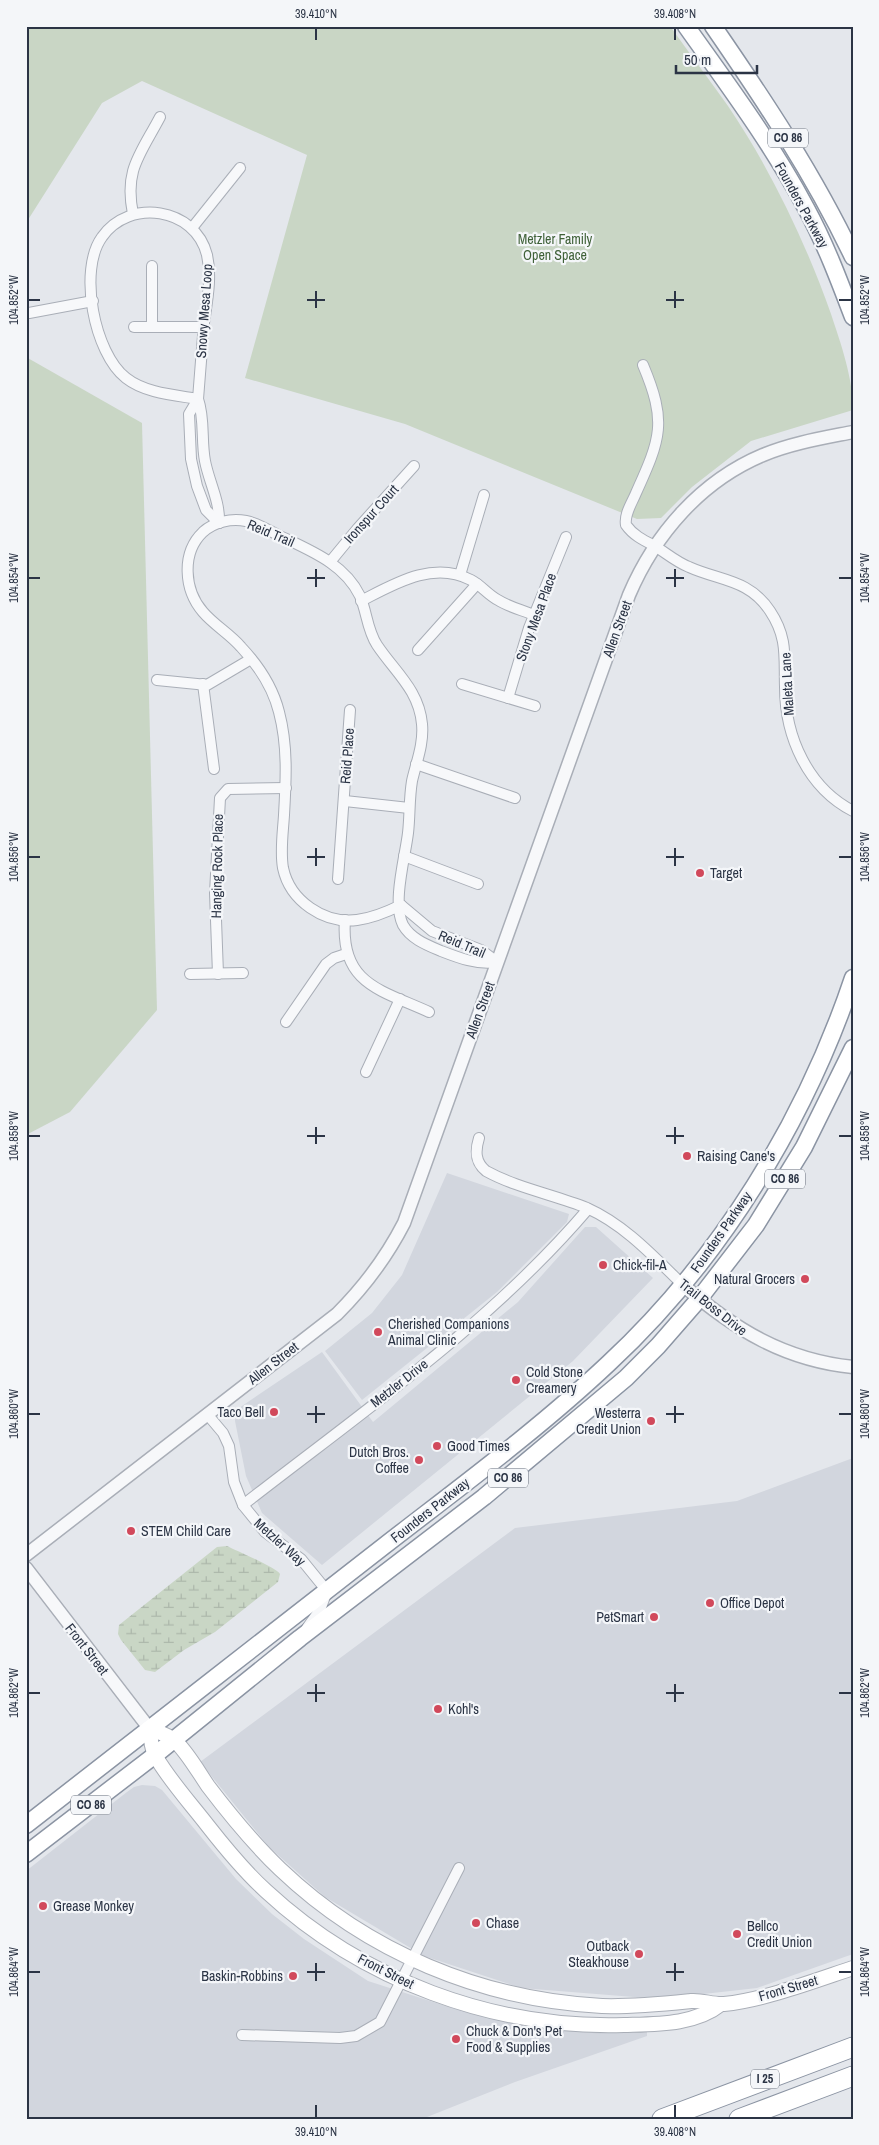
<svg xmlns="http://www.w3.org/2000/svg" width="879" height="2145" viewBox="0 0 879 2145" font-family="'Archivo Narrow',sans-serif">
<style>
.built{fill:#d2d6de}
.wetland{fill:url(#wetland-marsh)}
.park{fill:#c9d6c5}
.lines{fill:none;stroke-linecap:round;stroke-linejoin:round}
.minor-casing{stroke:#a9aeb7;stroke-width:12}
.tertiary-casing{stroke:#a9aeb7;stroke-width:15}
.secondary-casing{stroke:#a9aeb7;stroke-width:16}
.trunk-casing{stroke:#8b94a3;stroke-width:19}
.motorway-casing{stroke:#8b94a3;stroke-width:21}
.minor{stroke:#f7f8fa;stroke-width:10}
.tertiary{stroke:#f7f8fa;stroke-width:12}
.secondary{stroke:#fff;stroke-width:14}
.trunk{stroke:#fff;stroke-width:16}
.motorway{stroke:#fff;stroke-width:19}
.ticks{fill:none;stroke:#2b3445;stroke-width:2}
.poi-dot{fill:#d1495b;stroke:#f4f6f9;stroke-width:2}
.labels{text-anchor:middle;stroke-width:4.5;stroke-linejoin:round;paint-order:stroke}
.shield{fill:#f4f6f9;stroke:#676e7b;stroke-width:1}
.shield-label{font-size:12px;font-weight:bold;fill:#2b3445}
.street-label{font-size:14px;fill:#2b3445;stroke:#f4f6f9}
.park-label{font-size:14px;fill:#3f6138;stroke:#f4f6f9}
.poi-label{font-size:14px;fill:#2b3445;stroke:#f4f6f9;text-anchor:start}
.neatline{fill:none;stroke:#2b3445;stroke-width:2}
.ticks-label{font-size:12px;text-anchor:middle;fill:#2b3445}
</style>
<defs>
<pattern id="wetland-marsh" width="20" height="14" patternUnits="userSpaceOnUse" patternTransform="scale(1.25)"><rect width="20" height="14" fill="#c9d6c5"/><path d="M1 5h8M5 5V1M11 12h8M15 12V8" fill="none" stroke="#adb8ab"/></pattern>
</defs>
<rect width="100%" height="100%" fill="#e4e7ec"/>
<g class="built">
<polygon points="447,1173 569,1214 567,1222 497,1292 362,1400 325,1351 372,1313 402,1275"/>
<polygon points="585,1227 596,1227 653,1278 573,1361 322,1565 262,1513 246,1476 235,1421 236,1410 322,1352 373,1422 518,1302"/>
<polygon points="853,1458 853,1954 757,1988 659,1999 521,1988 424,1956 325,1897 269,1847 200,1762 515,1528 737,1501"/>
<polygon points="142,1785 155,1786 162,1790 236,1879 272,1914 304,1939 368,1981 452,2008 509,2022 537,2027 608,2032 647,2031 647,2036 515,2082 422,2119 26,2119 26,1871 127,1792 134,1787"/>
</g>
<path class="wetland" d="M227,1546c10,5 50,22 53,28l-2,8 -63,50 -31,18 -29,22 -10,-2 -24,-30 -3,-6 1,-9 98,-78z"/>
<g class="park">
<path d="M26,26h644c19,27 39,53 58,80 42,62 78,137 103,208 10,30 22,64 22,96l-102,31 -59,46 -31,31 -24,1 -232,-95 -160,-46 62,-223 -165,-74 -40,22 -76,120z"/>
<polygon points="26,357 142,423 157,1010 70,1112 26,1135"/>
</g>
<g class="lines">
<defs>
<g id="minor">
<path d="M133,214c-9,-44 7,-59 27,-97"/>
<polyline points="192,228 240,168"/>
<polyline points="152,266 152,327"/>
<polyline points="29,313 93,301"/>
<polyline points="134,327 204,327"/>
<path d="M643,365c24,57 18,73 -7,128 -4,10 -12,21 -10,32 7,10 17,15 27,20 12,7 23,17 36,22 31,14 60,12 81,44 18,27 14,46 15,76 0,50 23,101 68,124"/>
<path d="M198,399c-24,-4 -53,-6 -72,-21 -32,-25 -48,-108 -24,-141 27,-39 93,-30 105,18 5,22 0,46 -3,68 -2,25 -4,50 -6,76 7,20 3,41 7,62 4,21 15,40 14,62"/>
<polyline points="198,399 189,414 191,459 197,486 206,510 219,523"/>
<polyline points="330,562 358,528 414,466"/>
<polyline points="460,575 484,495"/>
<path d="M361,601c33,-17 72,-41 110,-21 10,5 17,15 27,20 11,7 24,10 36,15"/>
<polyline points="418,650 477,584"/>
<polyline points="157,680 207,685 251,659"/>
<polyline points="203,684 214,769"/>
<polyline points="462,684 535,706"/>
<polyline points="508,698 529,628 566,537"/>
<polyline points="416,764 515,798"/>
<polyline points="345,801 409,808"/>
<polyline points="404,856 478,884"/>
<polyline points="338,879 350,710"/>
<path d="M401,905c-14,7 -29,13 -44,15 -33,4 -67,-19 -74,-52 -3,-17 0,-36 1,-53 2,-35 4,-69 -5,-103 -6,-24 -21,-47 -38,-65 -11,-13 -27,-22 -38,-35 -19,-22 -22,-59 0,-80 11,-10 28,-14 43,-11 11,2 22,9 32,14 31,15 66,28 82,61 7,16 7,34 17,49 18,27 42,45 45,79 2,20 -6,39 -10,57 -3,18 -2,35 -4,52 -3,25 -16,70 -5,92 8,14 24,20 38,26 18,7 36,14 56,11"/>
<polyline points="401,905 432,931 481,950 497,962"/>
<path d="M345,920c-5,64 36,70 84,92"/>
<polyline points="190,974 243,973"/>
<polyline points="218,974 215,893 220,798 228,789 286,788"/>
<polyline points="286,1022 326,964 334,958 346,954"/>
<polyline points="366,1072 400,999"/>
<path d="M479,1138c-4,13 -4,24 7,33 31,17 69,24 101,37 38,17 67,49 96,77"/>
<polyline points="207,1414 223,1433 229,1446 234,1482 243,1505 265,1532 301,1559 327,1591 320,1610 307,1628"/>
<path d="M243,1505c119,-93 246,-180 345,-296"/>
<polyline points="242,2035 340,2038 356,2036 380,2022 459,1868"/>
</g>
<g id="tertiary">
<path d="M683,1285c51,44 101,75 170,82"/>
<path d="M26,1555l311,-241c28,-28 49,-56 67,-91l225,-628c26,-61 72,-114 134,-140 29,-12 60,-17 90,-23"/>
<polyline points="26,1568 149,1728"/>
</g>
<g id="secondary">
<path d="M149,1728c7,3 19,7 25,12 12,10 25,33 34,46 22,29 46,58 72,83 87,83 202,131 322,137 30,1 59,-2 89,-5 11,-1 22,4 33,3 40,-4 90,-23 129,-36"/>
<path d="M149,1728c2,9 2,21 7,29 14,24 35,47 52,69 18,23 36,45 58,65 96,89 227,138 358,134 32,-1 71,0 97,-21"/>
</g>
<g id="trunk">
<path d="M686,26c42,59 86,118 120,182 19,35 33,72 47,109"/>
<path d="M713,26c51,74 101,149 140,231"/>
<path d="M26,1825c119,-94 239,-185 358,-279 76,-59 155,-117 225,-183 111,-103 196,-242 244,-385"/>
<polyline points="26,1854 155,1755 300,1638 484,1497 626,1378 658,1346 699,1299 756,1225 804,1147 853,1048"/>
</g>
<g id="motorway">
<polyline points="662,2119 853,2047"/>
<polyline points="739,2119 853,2076"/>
</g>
</defs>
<use href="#minor" class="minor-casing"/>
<use href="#tertiary" class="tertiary-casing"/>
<use href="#secondary" class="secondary-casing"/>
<use href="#trunk" class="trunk-casing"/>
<use href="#motorway" class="motorway-casing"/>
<use href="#minor" class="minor"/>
<use href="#tertiary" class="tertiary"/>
<use href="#secondary" class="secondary"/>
<use href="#trunk" class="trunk"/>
<use href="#motorway" class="motorway"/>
</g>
<path class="ticks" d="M316,28v12M675,28v12M316,291v17M675,291v17M28,300h12M307,300h18M666,300h18M839,300h13M316,569v18M675,569v18M28,578h12M307,578h18M666,578h18M839,578h13M316,848v18M675,848v18M28,857h12M307,857h18M666,857h18M839,857h13M316,1127v17M675,1127v17M28,1136h12M307,1136h18M666,1136h18M839,1136h13M316,1406v17M675,1406v17M28,1414h12M307,1414h18M666,1414h18M839,1414h13M316,1684v18M675,1684v18M28,1693h12M307,1693h18M666,1693h18M839,1693h13M316,1963v18M675,1963v18M28,1972h12M307,1972h18M666,1972h18M839,1972h13M316,2105v13M675,2105v13"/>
<g class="poi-dot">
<circle cx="700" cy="873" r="5"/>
<circle cx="687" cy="1156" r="5"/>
<circle cx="603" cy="1265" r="5"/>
<circle cx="805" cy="1279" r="5"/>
<circle cx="378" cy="1332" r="5"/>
<circle cx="516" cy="1380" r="5"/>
<circle cx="274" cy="1412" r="5"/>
<circle cx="651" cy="1421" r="5"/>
<circle cx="437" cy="1446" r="5"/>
<circle cx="419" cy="1460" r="5"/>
<circle cx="131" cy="1531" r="5"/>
<circle cx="710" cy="1603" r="5"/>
<circle cx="654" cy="1617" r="5"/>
<circle cx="438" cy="1709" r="5"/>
<circle cx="43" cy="1906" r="5"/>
<circle cx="476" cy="1923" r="5"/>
<circle cx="737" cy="1934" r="5"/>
<circle cx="639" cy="1954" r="5"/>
<circle cx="293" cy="1976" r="5"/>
<circle cx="456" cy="2039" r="5"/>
</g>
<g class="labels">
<g class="shield">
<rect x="768" y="128.5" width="40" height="19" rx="4"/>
<rect x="765" y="1169.5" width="40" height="19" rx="4"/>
<rect x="488" y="1468.5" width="40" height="19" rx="4"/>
<rect x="71" y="1795.5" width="40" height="19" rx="4"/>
<rect x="751" y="2069.5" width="28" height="19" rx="4"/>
</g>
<g class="shield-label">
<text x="788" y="142">CO 86</text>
<text x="785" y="1183">CO 86</text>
<text x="508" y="1482">CO 86</text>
<text x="91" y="1809">CO 86</text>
<text x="765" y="2083">I 25</text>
</g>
<g class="street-label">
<text transform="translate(802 205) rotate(61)" y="5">Founders Parkway</text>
<text transform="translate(204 311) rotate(-86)" y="5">Snowy Mesa Loop</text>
<text transform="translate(371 514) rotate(-48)" y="5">Ironspur Court</text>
<text transform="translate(271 533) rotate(23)" y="5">Reid Trail</text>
<text transform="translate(536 617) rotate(-70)" y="5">Stony Mesa Place</text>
<text transform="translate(617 629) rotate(-70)" y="5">Allen Street</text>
<text transform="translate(787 684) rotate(-93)" y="5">Maleta Lane</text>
<text transform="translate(347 756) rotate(-86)" y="5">Reid Place</text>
<text transform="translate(217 866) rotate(-89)" y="5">Hanging Rock Place</text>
<text transform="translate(462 944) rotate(23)" y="5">Reid Trail</text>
<text transform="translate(480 1010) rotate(-70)" y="5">Allen Street</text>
<text transform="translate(721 1232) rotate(-55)" y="5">Founders Parkway</text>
<text transform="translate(713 1307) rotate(38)" y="5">Trail Boss Drive</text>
<text transform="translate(273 1363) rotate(-38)" y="5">Allen Street</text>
<text transform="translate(399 1383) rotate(-38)" y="5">Metzler Drive</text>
<text transform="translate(430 1510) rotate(-38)" y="5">Founders Parkway</text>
<text transform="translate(280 1542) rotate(42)" y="5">Metzler Way</text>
<text transform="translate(87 1649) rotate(52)" y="5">Front Street</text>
<text transform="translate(386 1971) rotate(27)" y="5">Front Street</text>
<text transform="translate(788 1988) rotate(-16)" y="5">Front Street</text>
</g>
<g class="park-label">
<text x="555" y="244">Metzler Family<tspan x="555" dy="16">Open Space</tspan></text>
</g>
<g class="poi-label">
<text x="710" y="878">Target</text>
<text x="697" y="1161">Raising Cane's</text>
<text x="613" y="1270">Chick-fil-A</text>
<text x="795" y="1284" text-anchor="end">Natural Grocers</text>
<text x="388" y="1329">Cherished Companions<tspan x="388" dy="16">Animal Clinic</tspan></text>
<text x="526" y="1377">Cold Stone<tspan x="526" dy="16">Creamery</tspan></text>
<text x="264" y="1417" text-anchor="end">Taco Bell</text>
<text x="641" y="1418" text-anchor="end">Westerra<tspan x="641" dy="16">Credit Union</tspan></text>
<text x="447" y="1451">Good Times</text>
<text x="409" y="1457" text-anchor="end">Dutch Bros.<tspan x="409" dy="16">Coffee</tspan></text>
<text x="141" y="1536">STEM Child Care</text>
<text x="720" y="1608">Office Depot</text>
<text x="644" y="1622" text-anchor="end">PetSmart</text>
<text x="448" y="1714">Kohl's</text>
<text x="53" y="1911">Grease Monkey</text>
<text x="486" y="1928">Chase</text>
<text x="747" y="1931">Bellco<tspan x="747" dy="16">Credit Union</tspan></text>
<text x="629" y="1951" text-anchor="end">Outback<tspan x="629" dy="16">Steakhouse</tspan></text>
<text x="283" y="1981" text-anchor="end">Baskin-Robbins</text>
<text x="466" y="2036">Chuck &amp; Don's Pet<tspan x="466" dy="16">Food &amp; Supplies</tspan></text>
</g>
</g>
<rect width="879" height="2145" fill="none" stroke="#f4f6f9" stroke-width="55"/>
<path d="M676 65v8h81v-8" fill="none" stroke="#2b3445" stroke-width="2.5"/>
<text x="684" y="65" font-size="15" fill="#2b3445" stroke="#f4f6f9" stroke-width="4" paint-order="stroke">50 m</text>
<rect x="28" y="28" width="824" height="2090" class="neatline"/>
<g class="ticks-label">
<text x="316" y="18">39.410°N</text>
<text x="675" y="18">39.408°N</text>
<text transform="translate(865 300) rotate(-90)" y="4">104.852°W</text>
<text transform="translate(14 300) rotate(-90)" y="4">104.852°W</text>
<text transform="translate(865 578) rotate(-90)" y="4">104.854°W</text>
<text transform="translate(14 578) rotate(-90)" y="4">104.854°W</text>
<text transform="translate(865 857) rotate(-90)" y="4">104.856°W</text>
<text transform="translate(14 857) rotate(-90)" y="4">104.856°W</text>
<text transform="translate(865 1136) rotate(-90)" y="4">104.858°W</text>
<text transform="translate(14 1136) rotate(-90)" y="4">104.858°W</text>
<text transform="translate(14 1414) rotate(-90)" y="4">104.860°W</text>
<text transform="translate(865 1414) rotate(-90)" y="4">104.860°W</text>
<text transform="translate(14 1693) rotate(-90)" y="4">104.862°W</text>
<text transform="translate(865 1693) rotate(-90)" y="4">104.862°W</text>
<text transform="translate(14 1972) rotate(-90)" y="4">104.864°W</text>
<text transform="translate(865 1972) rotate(-90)" y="4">104.864°W</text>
<text x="316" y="2136">39.410°N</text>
<text x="675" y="2136">39.408°N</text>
</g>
</svg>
